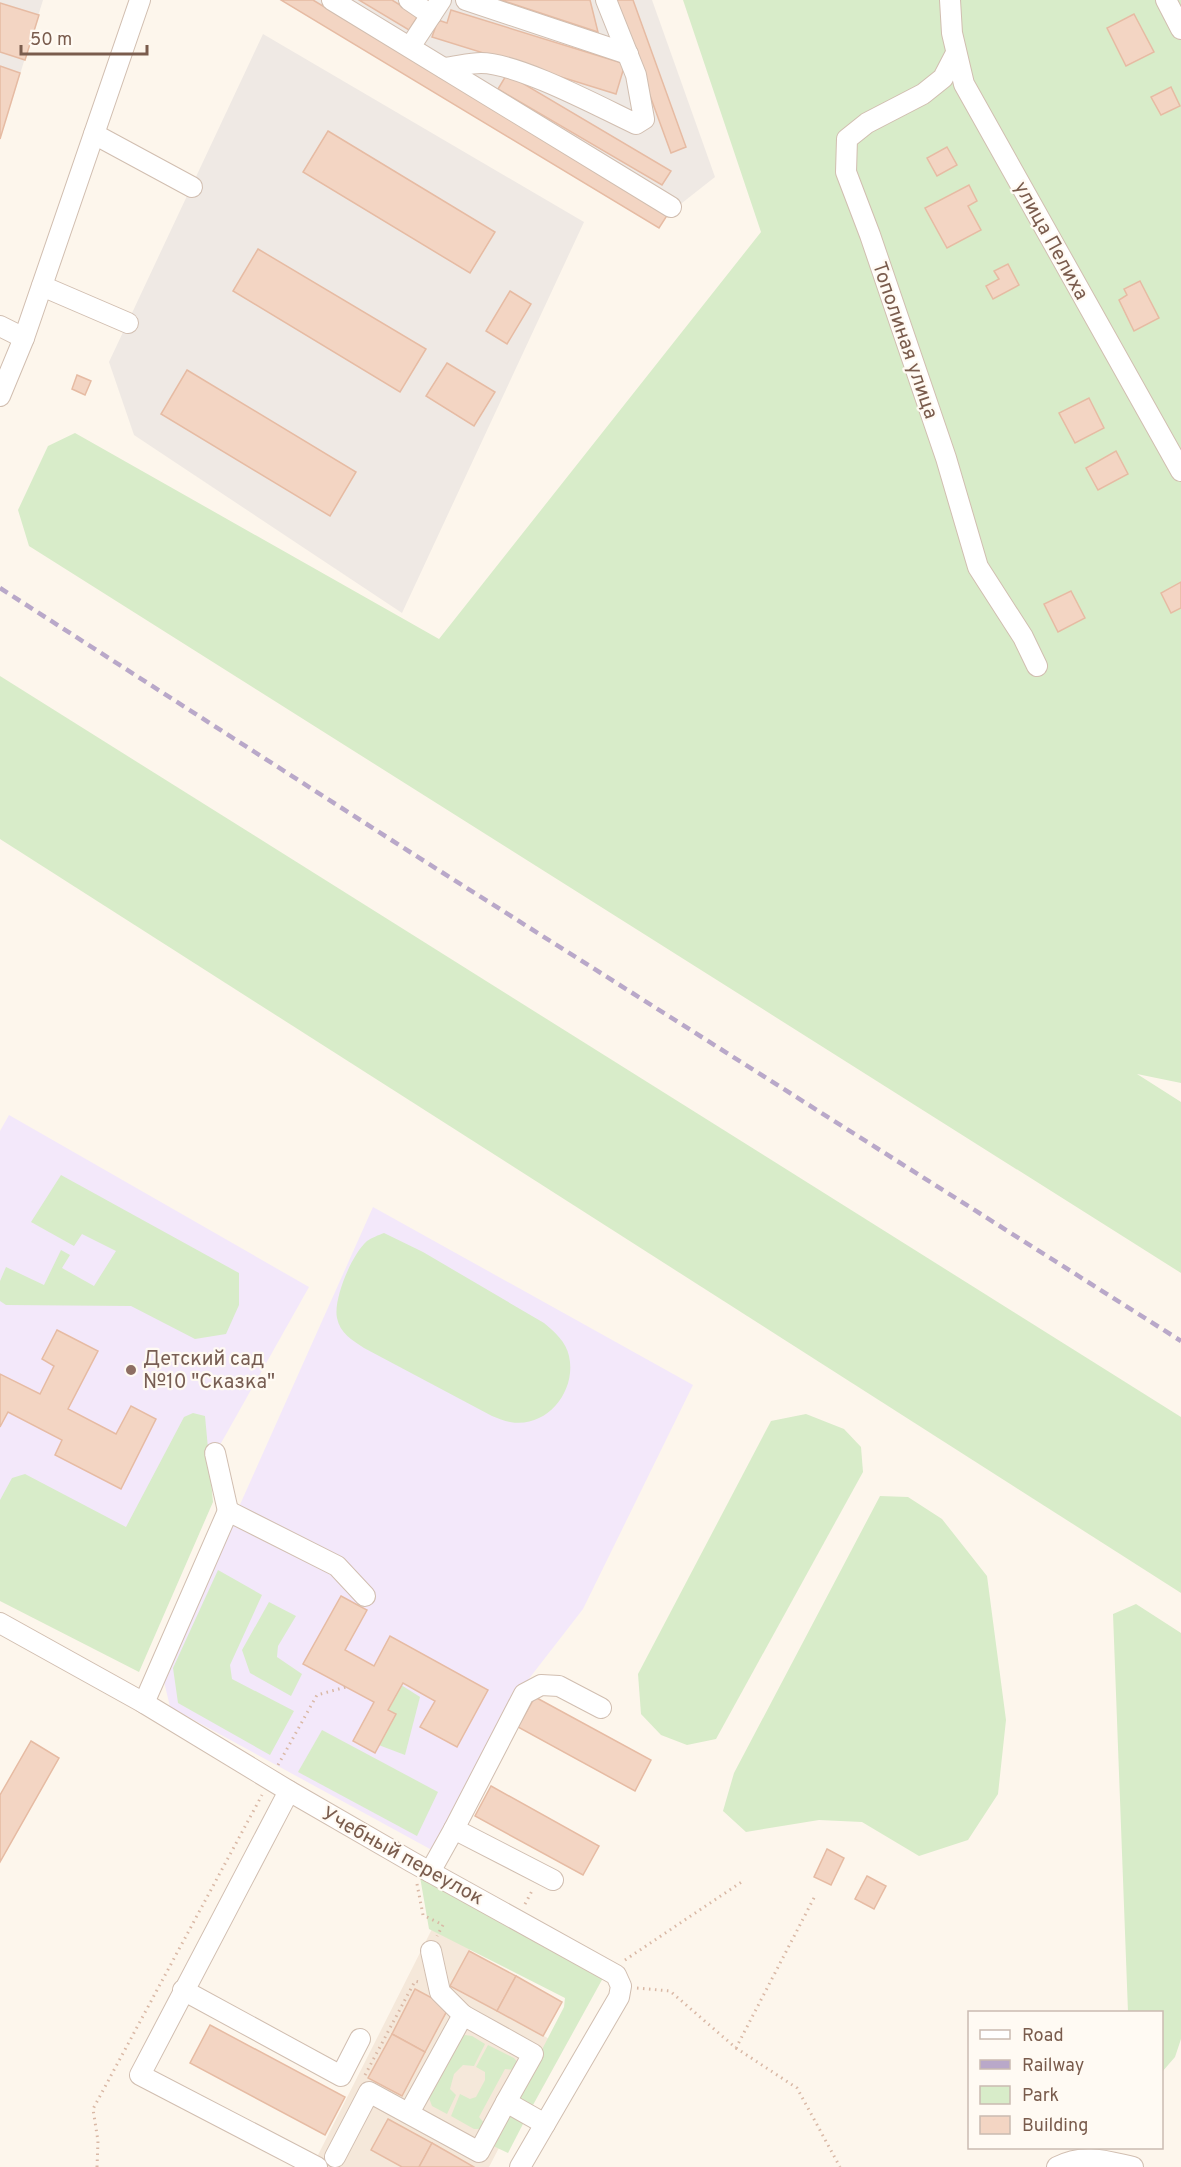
<svg xmlns="http://www.w3.org/2000/svg" width="1181" height="2167" viewBox="0 0 1181 2167" font-family="Overpass,sans-serif">
<style>
.residential{fill:#f5e8da}
.industrial{fill:#efe9e4}
.education{fill:#f3e8fa}
.green{fill:#d8ecc9}
.building{fill:#f3d5c3;stroke:#e6bba3;stroke-width:1.5}
.lines{fill:none;stroke-linecap:round;stroke-linejoin:round}
.minor-casing{stroke:#d1beb0;stroke-width:22}
.path{stroke:#d9b8a5;stroke-width:3;stroke-dasharray:1.5 4.5;stroke-linecap:butt}
.minor{stroke:#fff;stroke-width:20}
.rail{stroke:#b9a8c9;stroke-width:4.5;stroke-dasharray:9 6;stroke-linecap:butt}
.education-dot{fill:#8d6e63;stroke:#fffaf3;stroke-width:2}
.labels{text-anchor:middle;stroke-width:4.5;stroke-linejoin:round;paint-order:stroke}
.street-label{font-size:20px;fill:#7a5c4d;stroke:#fffaf3}
.education-label{font-size:20px;fill:#785e54;stroke:#fffaf3;text-anchor:start}
</style>
<rect width="100%" height="100%" fill="#fdf6ec"/>
<polygon class="residential" points="434,1925 472,1946 469,1952 562,2002 544,2036 551,2040 530,2100 519,2122 512,2123 489,2167 323,2167 315,2161"/>
<g class="industrial">
<polygon points="0,0 43,0 0,139"/>
<polygon points="281,0 652,0 715,177 668,214"/>
<polygon points="263,34 584,222 402,613 134,435 109,362"/>
</g>
<g class="education">
<polygon points="9,1115 309,1287 131,1603 0,1530 0,1131"/>
<polygon points="373,1207 693,1385 583,1609 521,1689 440,1847 430,1849 170,1707 163,1677"/>
</g>
<g class="green">
<polygon points="683,0 1181,0 1181,1083 1137,1074 1181,1102 1181,1273 29,546 18,510 48,446 75,433 439,639 761,232"/>
<polygon points="0,676 1181,1417 1181,1593 0,839"/>
<polygon points="61,1175 239,1273 239,1305 226,1334 195,1339 131,1306 6,1305 0,1301 0,1281 6,1267 44,1285 61,1250 70,1255 62,1268 94,1286 116,1251 82,1234 74,1246 31,1222"/>
<path d="M384,1233l39,19 121,71c11,9 22,19 25,33 8,35 -22,73 -59,66 -6,-1 -12,-4 -18,-6l-128,-68c-12,-8 -24,-15 -27,-30 -4,-19 15,-64 30,-77 4,-3 12,-6 17,-8z"/>
<polygon points="193,1413 205,1416 213,1502 139,1672 0,1601 0,1500 12,1478 25,1474 126,1527 184,1417"/>
<polygon points="806,1414 844,1429 861,1447 863,1472 716,1739 687,1745 661,1735 641,1714 638,1674 771,1421"/>
<polygon points="880,1496 908,1497 942,1519 987,1576 1006,1720 998,1794 968,1840 919,1856 862,1822 819,1820 746,1832 723,1811 734,1773"/>
<polygon points="218,1570 262,1595 230,1665 232,1679 294,1711 270,1755 178,1703 173,1668"/>
<polygon points="269,1602 296,1616 278,1646 277,1657 302,1674 291,1696 250,1673 242,1650"/>
<polygon points="1136,1604 1181,1633 1181,2039 1175,2057 1162,2072 1162,2012 1128,2012 1113,1614"/>
<polygon points="395,1681 420,1697 405,1755 368,1741"/>
<polygon points="322,1730 438,1792 417,1836 298,1772"/>
<polygon points="419,1871 603,1978 533,2105 521,2100 520,2092 564,2007 565,1998 429,1929"/>
<polygon points="465,2035 472,2036 485,2044 474,2066 463,2065 454,2074 450,2089 456,2095 447,2114 432,2106 429,2098 457,2039"/>
<polygon points="488,2045 514,2058 518,2063 514,2070 505,2069 479,2117 485,2124 483,2129 474,2129 451,2116 460,2094 470,2099 476,2097 485,2080 485,2072 476,2067"/>
<polygon points="511,2114 524,2122 508,2153 491,2145"/>
</g>
<g class="building">
<polygon points="281,0 313,0 668,214 659,228"/>
<polygon points="359,0 392,0 418,16 409,30"/>
<polygon points="501,0 590,0 598,32"/>
<polygon points="615,0 633,0 686,147 671,153"/>
<polygon points="0,3 39,15 25,60 0,52"/>
<polygon points="451,10 625,64 616,94 432,37 438,20 447,23"/>
<polygon points="1134,14 1154,52 1126,66 1107,28"/>
<polygon points="0,66 20,73 0,139"/>
<polygon points="507,74 671,171 662,185 498,89"/>
<polygon points="1171,87 1180,106 1161,115 1151,97"/>
<polygon points="328,131 495,232 470,273 303,172"/>
<polygon points="947,147 957,165 937,176 927,158"/>
<polygon points="969,185 977,201 968,206 981,230 947,248 925,208"/>
<polygon points="258,249 426,349 400,392 233,291"/>
<polygon points="1008,264 1019,285 993,299 986,286 999,279 994,271"/>
<polygon points="1140,281 1159,318 1134,331 1119,300 1127,295 1124,289"/>
<polygon points="510,291 531,304 507,344 486,331"/>
<polygon points="447,363 495,392 474,426 426,396"/>
<polygon points="187,370 356,472 330,516 161,414"/>
<polygon points="77,375 91,381 85,395 72,389"/>
<polygon points="1089,398 1104,428 1075,443 1059,413"/>
<polygon points="1116,451 1128,474 1098,490 1086,468"/>
<polygon points="1181,582 1181,608 1171,613 1161,593"/>
<polygon points="1071,591 1085,618 1058,632 1044,604"/>
<polygon points="57,1330 98,1351 68,1409 116,1434 131,1406 156,1419 121,1489 55,1455 62,1440 8,1412 0,1427 0,1374 40,1394 54,1366 42,1359"/>
<polygon points="341,1596 367,1610 345,1650 374,1666 390,1636 488,1690 457,1747 420,1727 435,1701 403,1683 388,1710 396,1714 375,1753 353,1741 374,1702 303,1664"/>
<polygon points="535,1697 651,1760 635,1791 518,1727"/>
<polygon points="31,1741 59,1758 0,1862 0,1795"/>
<polygon points="491,1786 599,1846 583,1875 475,1816"/>
<polygon points="827,1849 844,1858 831,1885 814,1877"/>
<polygon points="867,1876 886,1886 874,1909 855,1899"/>
<polygon points="469,1951 516,1976 497,2011 450,1986"/>
<polygon points="516,1976 562,2002 543,2036 497,2011"/>
<polygon points="415,1989 449,2007 425,2052 392,2034"/>
<polygon points="210,2025 345,2097 325,2135 190,2063"/>
<polygon points="392,2034 425,2052 402,2096 368,2078"/>
<polygon points="388,2119 432,2143 419,2167 402,2167 371,2150"/>
<polygon points="432,2143 474,2167 419,2167"/>
</g>
<g class="lines">
<defs>
<g id="minor">
<polyline points="332,0 671,207"/>
<polyline points="409,0 431,15"/>
<polyline points="466,0 628,54"/>
<polyline points="950,0 952,33 964,84 1181,471"/>
<polyline points="1166,0 1181,29"/>
<polyline points="410,47 441,0"/>
<polyline points="956,53 943,78 923,94 867,123 847,139 846,172 870,235 946,458 978,567 1023,637 1037,666"/>
<path d="M444,68c12,-1 25,-5 37,-5 37,0 119,44 155,61l8,-5 -8,-44 -30,-75"/>
<polyline points="94,134 192,187"/>
<polyline points="42,286 128,323"/>
<polyline points="0,326 24,338"/>
<polyline points="0,396 24,338 140,0"/>
<polyline points="215,1453 228,1511"/>
<polyline points="0,1623 144,1703 289,1791 412,1862 616,1975 621,1986 619,1997 520,2167"/>
<polyline points="144,1703 228,1511 337,1566 365,1596"/>
<polyline points="289,1791 140,2075 317,2167"/>
<polyline points="454,1829 524,1694 541,1685 559,1686 601,1708"/>
<polyline points="430,1872 454,1829 553,1880"/>
<polyline points="431,1951 440,1992 463,2015"/>
<polyline points="183,1990 341,2076 360,2039"/>
<polyline points="409,2113 463,2015 533,2054 506,2102"/>
<polyline points="335,2157 369,2092 479,2152 506,2102 545,2124"/>
<path d="M1057,2167c27,-14 49,-6 76,0"/>
</g>
</defs>
<use href="#minor" class="minor-casing"/>
<g class="path">
<polyline points="278,1765 317,1695 346,1687"/>
<polyline points="417,1884 423,1915 443,1925 437,1936"/>
<polyline points="525,1904 533,1889"/>
<polyline points="625,1960 743,1881"/>
<polyline points="637,1988 670,1991 736,2048 816,1894"/>
<polyline points="736,2048 797,2088 840,2167"/>
<polyline points="365,2075 415,1981 419,1982"/>
<polyline points="97,2167 98,2141 93,2109 262,1795"/>
</g>
<use href="#minor" class="minor"/>
<polyline class="rail" points="0,588 410,852 1181,1341"/>
</g>
<circle class="education-dot" cx="131" cy="1370" r="6"/>
<g class="labels">
<g class="street-label">
<text transform="translate(1052 240) rotate(61)" y="7">улица Пелиха</text>
<text transform="translate(906 340) rotate(71)" y="7">Тополиная улица</text>
<text transform="translate(403 1855) rotate(29)" y="7">Учебный переулок</text>
</g>
<g class="education-label">
<text x="143" y="1365">Детский сад<tspan x="143" dy="23">№10 "Сказка"</tspan></text>
</g>
</g>
<rect x="968" y="2011" width="195" height="138" fill="#fffaf3" stroke="#cabbb1" stroke-width="1.5"/>
<rect x="980" y="2030" width="30" height="9" fill="#ffffff" stroke="#cabbb1" stroke-width="1.5"/>
<text x="1022" y="2041" font-size="18" fill="#7a5c4d">Road</text>
<rect x="980" y="2060" width="30" height="9" fill="#b9a8c9" stroke="#cabbb1" stroke-width="1.5"/>
<text x="1022" y="2071" font-size="18" fill="#7a5c4d">Railway</text>
<rect x="980" y="2086" width="30" height="18" fill="#d8ecc9" stroke="#cabbb1" stroke-width="1.5"/>
<text x="1022" y="2101" font-size="18" fill="#7a5c4d">Park</text>
<rect x="980" y="2116" width="30" height="18" fill="#f3d5c3" stroke="#cabbb1" stroke-width="1.5"/>
<text x="1022" y="2131" font-size="18" fill="#7a5c4d">Building</text>
<path d="M21 45v9h126v-9" fill="none" stroke="#7a5c4d" stroke-width="3"/>
<text x="30" y="45" font-size="18" fill="#7a5c4d" stroke="#fffaf3" stroke-width="4.5" paint-order="stroke">50 m</text>
</svg>
